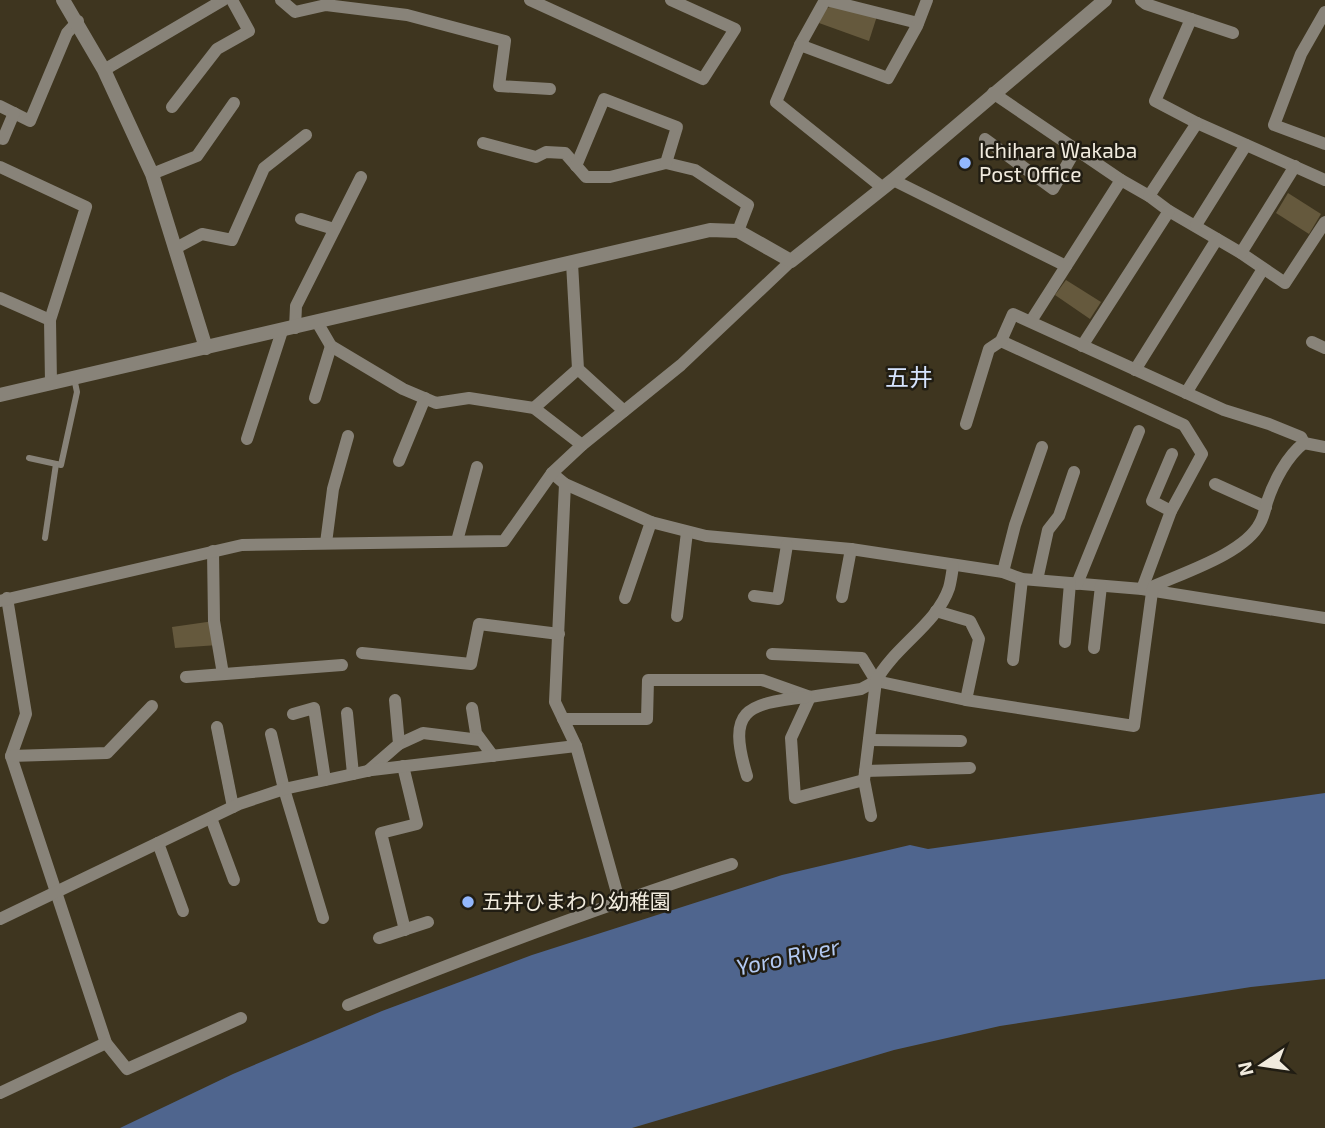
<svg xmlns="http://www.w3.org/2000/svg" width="1325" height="1128" viewBox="0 0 1325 1128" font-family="'Exo 2','Noto Sans JP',sans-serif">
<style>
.green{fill:#65593d}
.water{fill:#4f658e}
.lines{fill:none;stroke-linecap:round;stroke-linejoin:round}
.service{stroke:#888379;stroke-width:6}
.minor{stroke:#888379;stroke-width:12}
.tertiary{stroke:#888379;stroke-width:14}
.poi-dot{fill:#92b7fd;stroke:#211d13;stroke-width:2.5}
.labels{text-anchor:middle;stroke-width:5;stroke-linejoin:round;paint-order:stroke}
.poi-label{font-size:21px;fill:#f1ebde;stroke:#211d13;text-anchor:start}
.water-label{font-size:23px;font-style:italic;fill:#b4caf2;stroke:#211d13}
.quarter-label{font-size:24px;fill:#d5e3fe;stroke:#211d13}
</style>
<rect width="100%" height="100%" fill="#3e351f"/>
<g class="green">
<polygon points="832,6 877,16 869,41 819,23 825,9"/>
<polygon points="1288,193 1321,214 1309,234 1276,213"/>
<polygon points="1066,280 1101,302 1090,319 1055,295"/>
<polygon points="214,621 218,645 175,648 172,627"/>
</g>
<polygon class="water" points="1325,793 1325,979 1251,987 1000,1026 894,1050 632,1128 120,1128 233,1074 382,1011 532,955 782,875 910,845 928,849"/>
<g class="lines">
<g class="service">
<polyline points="29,458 61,465 77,392 74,378"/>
<polyline points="45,538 56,464"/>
</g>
<g class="minor">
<polyline points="281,0 295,12 326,5 407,15 505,41 499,86 550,89"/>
<polyline points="530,0 703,79 735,29 671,0"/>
<polyline points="826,0 918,23"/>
<polyline points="1141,0 1146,4 1233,33"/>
<polyline points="1325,12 1301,54 1274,125 1325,144"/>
<polyline points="1191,19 1155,101 1197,123 1325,180"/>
<polyline points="800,45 825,0"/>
<polyline points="104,70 223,0"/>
<polyline points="993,93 1121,180 1149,196 1169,211 1241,253 1285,283 1325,222"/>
<polyline points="0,106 30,121 67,33 78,21"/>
<polyline points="172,107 217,49 249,31 232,0"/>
<polyline points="3,139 14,113"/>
<polyline points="985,139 1053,189 1076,149"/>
<polyline points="483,143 536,157 546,152 565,153 586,177 610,177 666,163 695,170 748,205 738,231"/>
<polyline points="576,166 604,99 677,127 666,163"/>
<polyline points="0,167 86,207 50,320 51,383"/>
<polyline points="152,174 197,156 234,103"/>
<polyline points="893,180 1066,266"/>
<polyline points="883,188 776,102 800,45 888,78 917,26 927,0"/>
<polyline points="1149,196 1197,123"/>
<polyline points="301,219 334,229"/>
<polyline points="1196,225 1246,145"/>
<polyline points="176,248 202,234 232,240 264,168 306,135"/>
<polyline points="1241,253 1295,166"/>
<polyline points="572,263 578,369 624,411"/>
<polyline points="0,298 50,320"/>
<polyline points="1031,321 1121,180"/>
<polyline points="317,322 331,346 403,389 436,403 469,398 534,408 582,445"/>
<polyline points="295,328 296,306 361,177"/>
<polyline points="1001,341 1184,425 1202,454 1171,511"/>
<polyline points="1312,342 1325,348"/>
<polyline points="1082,346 1169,211"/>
<polyline points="1135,370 1217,239"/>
<polyline points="1186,393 1263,269"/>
<polyline points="315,398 331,346"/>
<polyline points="534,408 578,369"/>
<polyline points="966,424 989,349 1001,341 1013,314 1224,410 1269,424 1301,437 1304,443"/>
<polyline points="247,439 282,331"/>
<polyline points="399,461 425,398"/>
<polyline points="552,473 565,484 651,522 706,536 851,549 1003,572 1022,579 1142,589 1325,618"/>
<polyline points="565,484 555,702 576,746 619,900"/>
<polyline points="1215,484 1266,507"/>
<polyline points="457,541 477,467"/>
<polyline points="326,543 333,489 348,436"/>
<polyline points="213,551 214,621 223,674"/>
<polyline points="1003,572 1015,525 1042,447"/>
<polyline points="1037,580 1048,530 1059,516 1074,472"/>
<polyline points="1077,584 1139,431"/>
<polyline points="1142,589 1171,511 1152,501 1172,454"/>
<polyline points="754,596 778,599 787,545"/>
<polyline points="842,597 851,549"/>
<polyline points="7,598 26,714 11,756 106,1043 127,1069 241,1018"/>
<polyline points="625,598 651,522"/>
<polyline points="0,601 242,545 504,541 552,473 582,445 681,365 791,261"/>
<polyline points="936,611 970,621 979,639 966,700"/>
<polyline points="677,616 687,532"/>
<polyline points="1065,642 1070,583"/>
<polyline points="1094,648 1101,586"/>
<polyline points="362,653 471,664 479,624 559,634"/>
<polyline points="772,654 862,658 876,681"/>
<polyline points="1013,660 1022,579"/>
<polyline points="186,677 342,665"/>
<polyline points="810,697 791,738 795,798 864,780"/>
<polyline points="472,708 476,733 493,756"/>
<polyline points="347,713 353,774"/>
<polyline points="293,714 314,708 325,780"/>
<path d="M563,719h84l1,-39h114l48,17 51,-8 15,-8 90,19 168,26 18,-134 2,-6c31,-14 91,-33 106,-63 4,-7 5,-14 7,-21 7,-21 20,-46 37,-59l21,4"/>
<polyline points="217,727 233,807"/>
<polyline points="271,734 284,789 323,918"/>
<polyline points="869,740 961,741"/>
<polyline points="399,744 423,733 480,740"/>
<polyline points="11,756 107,753 152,706"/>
<polyline points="403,766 417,824 381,833 405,930"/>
<polyline points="368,771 399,744 395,700"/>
<polyline points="865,771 970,768"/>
<path d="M747,776c-20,-66 -2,-72 59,-79"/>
<path d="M871,816l-7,-36 12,-99c18,-34 61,-57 73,-93 2,-7 3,-15 4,-22"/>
<polyline points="211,818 234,880"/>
<polyline points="158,843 183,911"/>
<polyline points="0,919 239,804 284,789 372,770 576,746"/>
<polyline points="379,938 428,922"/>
<path d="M348,1005c126,-51 254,-99 384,-141"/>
<polyline points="0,1093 106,1043"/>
</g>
<g class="tertiary">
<polyline points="63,0 104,70 152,174 206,348"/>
<polyline points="0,395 710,230 738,231 791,261 893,180 1105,0"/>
</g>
</g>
<g class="poi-dot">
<circle cx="965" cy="163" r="7"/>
<circle cx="468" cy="902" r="7"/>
</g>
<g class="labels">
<g class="poi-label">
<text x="979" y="158">Ichihara Wakaba<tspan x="979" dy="24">Post Office</tspan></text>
<text x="482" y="909">五井ひまわり幼稚園</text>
</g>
<g class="water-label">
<text transform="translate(788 957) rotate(-12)" y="8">Yoro River</text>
</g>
<g class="quarter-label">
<text x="909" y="386">五井</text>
</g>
</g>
<g transform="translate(1262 1065) rotate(257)" stroke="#211d13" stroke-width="5" paint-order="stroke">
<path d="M0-5L12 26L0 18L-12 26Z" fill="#f1ebde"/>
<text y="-10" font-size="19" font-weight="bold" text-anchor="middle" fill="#f1ebde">N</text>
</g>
</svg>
